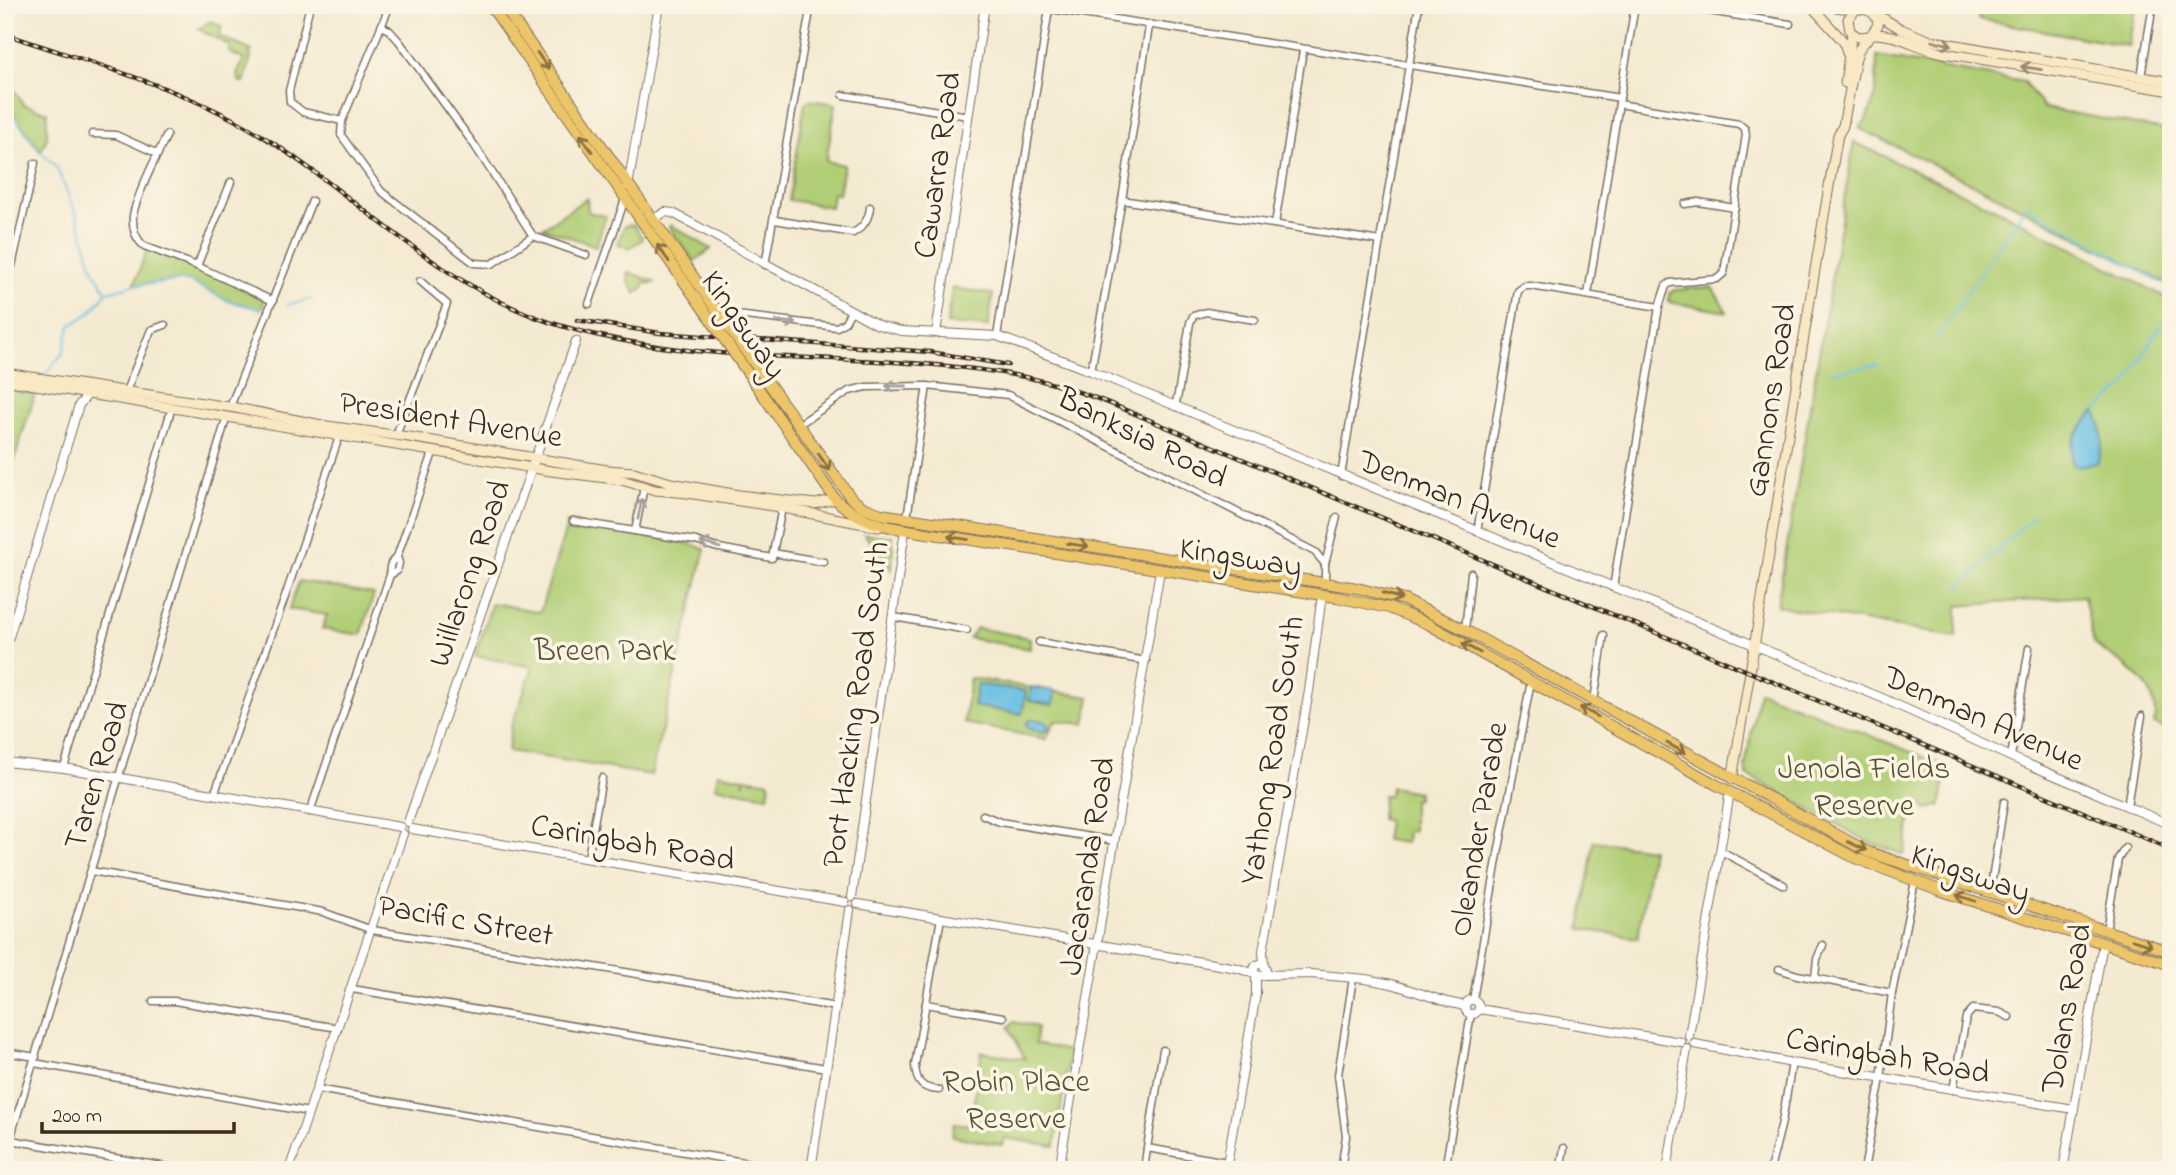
<svg xmlns="http://www.w3.org/2000/svg" width="2176" height="1175" viewBox="0 0 2176 1175" font-family="'Indie Flower',sans-serif">
<style>
.green{fill:#b0ce75;stroke:#767c4a;stroke-width:2}
.water{fill:#65bee3;stroke:#507480;stroke-width:2}
.lines{fill:none;stroke-linecap:round;stroke-linejoin:round}
.stream{stroke:#65bee3;stroke-width:2}
.minor-casing{stroke:#7c6d5d;stroke-width:9}
.tertiary-casing{stroke:#7c6d5d;stroke-width:10}
.secondary-casing{stroke:#7c6d5d;stroke-width:11}
.primary-casing{stroke:#7c6d5d;stroke-width:12}
.minor{stroke:#fff;stroke-width:6}
.tertiary{stroke:#fff;stroke-width:8}
.secondary{stroke:#f8e8c3;stroke-width:9}
.primary{stroke:#edc569;stroke-width:10}
.rail-casing{stroke:#3b2a1e;stroke-width:4.5}
.rail{stroke:#fcf5e5;stroke-width:2;stroke-dasharray:5;stroke-linecap:butt}
.primary-bridge-casing{stroke:#7c6d5d;stroke-width:12;stroke-linecap:butt}
.primary-bridge{stroke:#edc569;stroke-width:10}
.oneway{stroke:#9a8970}
.oneway2{stroke:#8b7040}
.oneway3{stroke:#a79f9a}
.labels{text-anchor:middle;stroke-width:7;stroke-linejoin:round;paint-order:stroke}
.street-label{font-size:32px;fill:#3b2a1e;stroke:#fcf5e5}
.park-label{font-size:32px;fill:#585334;stroke:#fcf5e5}
</style>
<rect width="100%" height="100%" fill="#fcf5e5"/>
<filter id="ink" filterUnits="userSpaceOnUse"><feTurbulence type="fractalNoise" baseFrequency=".0143" numOctaves="2"/><feDisplacementMap in="SourceGraphic" scale="14" xChannelSelector="R" yChannelSelector="G"/><feConvolveMatrix kernelMatrix="1 2 1 2 8 2 1 2 1" color-interpolation-filters="sRGB"/></filter>
<filter id="wash" filterUnits="userSpaceOnUse"><feTurbulence type="fractalNoise" baseFrequency=".00686" numOctaves="4" result="noise"/><feDisplacementMap in="SourceGraphic" scale="28" xChannelSelector="R" yChannelSelector="G"/><feGaussianBlur stdDeviation="1.57" result="paint"/><feColorMatrix in="noise" values="0 0 0 0 0 0 0 0 0 0 0 0 0 0 0 0 0 1.4 0 .05"/><feComposite in="paint" operator="in"/></filter>
<g filter="url(#wash)">
<rect width="100%" height="100%" fill="#f4ead1"/>
<g class="green">
<polygon points="1980,5 2136,5 2128,46 1978,19"/>
<polygon points="211,21 222,27 219,36 252,51 249,54 251,56 244,83 239,81 237,74 244,60 229,52 230,46 198,29"/>
<path d="M1877,56l147,26 20,26 127,23v155l-156,-81 -156,-77c19,-18 17,-47 18,-72z"/>
<polygon points="5,64 14,66 10,84 24,105 47,112 47,138 41,151 5,103"/>
<polygon points="809,100 836,104 826,161 844,165 839,194 833,193 831,207 789,200 805,103"/>
<path d="M1854,142l156,74 161,84v431l-17,-7c8,-42 -31,-58 -60,-80l-10,-48 -126,10 -2,31 -179,-31z"/>
<polygon points="587,198 588,212 606,216 596,246 543,228"/>
<polygon points="634,225 643,239 629,248 618,244 624,226"/>
<polygon points="671,225 711,249 694,261 669,227"/>
<polygon points="148,247 266,297 261,309 229,301 186,280 134,285"/>
<polygon points="628,272 655,282 652,284 645,283 642,290 636,293 629,283"/>
<polygon points="1712,287 1727,312 1668,302 1670,293 1675,290"/>
<polygon points="952,288 993,294 988,327 947,324"/>
<polygon points="5,389 35,394 5,490"/>
<polygon points="568,522 582,525 582,527 684,542 705,549 651,775 508,751 511,727 533,667 475,656 492,603 540,612"/>
<polygon points="864,534 893,536 892,571"/>
<polygon points="299,581 374,594 361,635 322,629 327,615 289,609"/>
<path d="M1382,598c33,11 67,24 94,46l-38,-21z"/>
<polygon points="976,628 1030,638 1030,649 969,638"/>
<polygon points="970,678 1090,697 1085,724 1055,721 1046,739 964,723"/>
<polygon points="1759,691 1946,766 1941,805 1927,810 1914,801 1904,855 1867,841 1747,775 1745,767"/>
<polygon points="718,773 744,778 743,785 745,778 770,782 768,796 715,787"/>
<polygon points="1391,787 1418,792 1417,799 1413,800 1413,831 1407,831 1406,843 1385,840 1388,821 1381,819 1383,796 1389,796"/>
<polygon points="1594,841 1652,849 1638,938 1580,929"/>
<polygon points="1014,1022 1037,1027 1035,1044 1070,1051 1055,1146 1005,1138 1002,1145 952,1136 954,1123 970,1125 982,1052 1025,1059 1009,1027"/>
</g>
<g class="water">
<path d="M2095,411c9,15 9,36 2,52l-17,4 -8,-4c-4,-24 9,-35 23,-52z"/>
<polygon points="977,684 1026,691 1022,714 973,706"/>
<polygon points="1031,687 1055,691 1053,705 1029,701"/>
<polygon points="1032,719 1046,722 1049,728 1044,732 1029,729 1026,723"/>
</g>
<g class="lines">
<g class="stream">
<polyline points="5,103 40,152 56,166 77,216 94,271 107,292"/>
<polyline points="287,305 312,299"/>
<polyline points="1936,339 2026,206 2171,288"/>
<polyline points="1831,372 1878,365"/>
<polyline points="46,373 63,353 70,326 90,313 107,292 134,285 186,280 229,301 261,309"/>
<polyline points="20,394 31,389"/>
<polyline points="2095,411 2125,386 2159,328 2171,313"/>
<polyline points="1958,588 2034,516"/>
</g>
</g>
</g>
<g filter="url(#ink)">
<g class="lines">
<defs>
<g id="minor">
<polyline points="310,5 289,91 290,102 303,112 342,121"/>
<polyline points="390,5 342,121 341,135 381,191 474,263 492,264 533,236"/>
<polyline points="1025,5 1620,98"/>
<polyline points="1671,5 1790,24"/>
<polyline points="382,26 389,30 399,41 475,146 533,236 586,255"/>
<polyline points="2141,77 2153,5"/>
<polyline points="843,95 968,116"/>
<polyline points="92,134 116,135 158,154"/>
<path d="M167,135c-9,18 -32,63 -34,81 -1,12 2,22 11,30l53,20 76,35"/>
<polyline points="1122,200 1380,241"/>
<polyline points="1685,204 1698,202 1735,208"/>
<path d="M775,220l78,13c11,-6 16,-14 17,-26"/>
<polyline points="1275,224 1303,50"/>
<polyline points="765,265 811,5"/>
<polyline points="197,266 231,182"/>
<polyline points="1588,294 1635,5"/>
<polyline points="5,297 35,163"/>
<polyline points="589,304 625,199"/>
<polyline points="720,313 837,327 845,322 851,311"/>
<polyline points="997,336 1049,9"/>
<polyline points="1091,371 1122,200 1149,26"/>
<polyline points="126,391 151,330 165,325"/>
<polyline points="1175,406 1178,394 1190,323 1193,316 1206,312 1255,320"/>
<polyline points="230,407 312,201"/>
<polyline points="798,425 849,391 866,387 927,386 1008,395 1315,552 1325,564"/>
<polyline points="396,435 447,304 420,281"/>
<polyline points="1341,476 1419,5"/>
<polyline points="907,518 927,386"/>
<polyline points="573,521 696,541 714,547 772,558 773,553 824,562"/>
<polyline points="635,531 644,487"/>
<polyline points="1477,532 1518,291 1525,286 1531,286 1659,307"/>
<polyline points="773,553 782,508"/>
<polyline points="397,557 434,450"/>
<polyline points="1325,583 1325,564 1337,517"/>
<polyline points="1613,588 1659,307 1666,286 1670,283 1717,279 1724,273 1746,135 1745,129 1739,124 1619,104"/>
<polyline points="894,617 967,630"/>
<polyline points="1465,630 1471,573"/>
<polyline points="1039,642 1146,661"/>
<polyline points="1594,701 1604,635"/>
<polyline points="2011,757 2029,648"/>
<polyline points="64,768 172,407"/>
<polyline points="214,795 284,600 340,434"/>
<polyline points="2127,806 2142,716"/>
<path d="M310,812l80,-237c-1,-8 0,-13 7,-18l2,6 -2,8 -7,4"/>
<polyline points="983,815 1000,822 1115,841"/>
<polyline points="1721,851 1784,885"/>
<polyline points="588,858 602,778"/>
<polyline points="91,871 323,912 372,930 836,1007"/>
<polyline points="1990,893 2004,802"/>
<polyline points="2106,931 2118,859 2125,848"/>
<polyline points="1779,969 1797,975 1892,993"/>
<polyline points="1815,977 1817,959 1823,945"/>
<polyline points="352,989 826,1068"/>
<polyline points="1473,1000 1498,854 1531,681"/>
<polyline points="153,1001 174,1001 338,1028"/>
<polyline points="926,1004 1003,1017"/>
<polyline points="1163,1050 1147,1148 1227,1162"/>
<polyline points="5,1052 36,1057"/>
<polyline points="34,1063 309,1112"/>
<polyline points="317,1089 790,1170"/>
<path d="M939,1090c-17,-1 -23,-7 -24,-25l26,-147"/>
<polyline points="1953,1090 1966,1017 1973,1009 1999,1012 2009,1017"/>
<polyline points="5,1139 184,1170"/>
<polyline points="5,1156 227,416"/>
<polyline points="1144,1170 1147,1148"/>
<polyline points="1341,1170 1346,1136 1338,1075 1353,978"/>
<polyline points="1445,1170 1471,1014"/>
<polyline points="1560,1170 1564,1148"/>
<polyline points="1770,1170 1782,1122 1792,1063"/>
<polyline points="1864,1170 1881,1078 1892,993 1915,881"/>
</g>
<g id="tertiary">
<polyline points="628,186 659,5"/>
<polyline points="654,219 665,212 673,213 878,325 901,331 997,336 1091,371 1882,698 2011,757 2171,825"/>
<polyline points="936,333 985,5"/>
<polyline points="5,650 79,405 89,393"/>
<polyline points="5,762 64,768 400,827"/>
<polyline points="408,822 576,341"/>
<polyline points="412,829 845,902"/>
<polyline points="852,897 905,530"/>
<polyline points="858,904 1237,968 1255,974"/>
<circle cx="1260" cy="970" r="6"/>
<polyline points="1264,966 1263,951 1309,691 1322,595"/>
<polyline points="1264,975 1311,974 1365,979 1392,984 1447,1002 1465,1006"/>
<circle cx="1472" cy="1007" r="7"/>
<polyline points="1479,1009 1681,1042"/>
<polyline points="1689,1036 1730,792"/>
<polyline points="1695,1044 1792,1063 2074,1109"/>
<polyline points="289,1170 403,834"/>
<polyline points="811,1170 850,910"/>
<polyline points="1059,1170 1160,570"/>
<polyline points="1226,1170 1256,994 1256,975"/>
<polyline points="1667,1170 1687,1049"/>
<polyline points="2063,1170 2103,943"/>
</g>
<g id="secondary">
<path d="M1826,5c18,8 51,-5 52,20l-8,11 -12,1 -8,-6 -2,-12 8,-10"/>
<polyline points="1814,9 1844,42 1847,53"/>
<polyline points="1876,14 1901,29 1928,40 2171,82"/>
<path d="M1873,34c25,-1 46,15 71,19l227,38"/>
<polyline points="1845,83 1852,33"/>
<polyline points="5,373 236,408 327,426 409,437 607,470 634,472 671,483 739,495 815,504 835,499"/>
<polyline points="5,380 551,471 622,480 655,490 687,493 773,506 879,527"/>
<path d="M1732,779c37,-214 68,-430 106,-644l5,-9 13,-68 3,-9 11,-13"/>
</g>
<g id="primary">
<polyline points="490,5 711,320"/>
<polyline points="503,5 725,322"/>
<polyline points="757,367 851,498 863,507 881,514 1357,588 1404,600 1465,630 1868,852 2171,952"/>
<path d="M747,372l88,127c20,18 40,26 66,30l435,68 53,11 39,16 287,160 140,74 87,33 229,74"/>
</g>
</defs>
<use href="#minor" class="minor-casing"/>
<use href="#tertiary" class="tertiary-casing"/>
<use href="#secondary" class="secondary-casing"/>
<use href="#primary" class="primary-casing"/>
<use href="#minor" class="minor"/>
<use href="#tertiary" class="tertiary"/>
<use href="#secondary" class="secondary"/>
<use href="#primary" class="primary"/>
<defs>
<g id="rail">
<path d="M5,34c85,29 177,53 254,100 98,61 178,150 290,188 153,50 319,25 476,55 35,7 70,20 103,34l1043,438"/>
<polyline points="577,320 660,333 930,352 1008,365"/>
</g>
</defs>
<use href="#rail" class="rail-casing"/>
<use href="#rail" class="rail"/>
<defs>
<g id="primary-bridge">
<polyline points="711,320 747,372"/>
<polyline points="725,322 757,367"/>
</g>
</defs>
<use href="#primary-bridge" class="primary-bridge-casing"/>
<use href="#primary-bridge" class="primary-bridge"/>
</g>
<defs><path id="oneway-shaft" d="M-6 0H5M1.5-3L5.5 0L1.5 3" fill="none" stroke-width="1.6" stroke-linecap="round" stroke-linejoin="round" transform="scale(1.75)"/></defs>
<g class="oneway">
<use href="#oneway-shaft" transform="translate(1942 43) rotate(11)"/>
<use href="#oneway-shaft" transform="translate(2031 68) rotate(-171)"/>
</g>
<g class="oneway2">
<use href="#oneway-shaft" transform="translate(543 61) rotate(55)"/>
<use href="#oneway-shaft" transform="translate(586 143) rotate(-125)"/>
<use href="#oneway-shaft" transform="translate(663 253) rotate(-125)"/>
<use href="#oneway-shaft" transform="translate(824 462) rotate(55)"/>
<use href="#oneway-shaft" transform="translate(958 538) rotate(-171)"/>
<use href="#oneway-shaft" transform="translate(1078 545) rotate(9)"/>
<use href="#oneway-shaft" transform="translate(1392 596) rotate(17)"/>
<use href="#oneway-shaft" transform="translate(1471 648) rotate(-151)"/>
<use href="#oneway-shaft" transform="translate(1589 712) rotate(-151)"/>
<use href="#oneway-shaft" transform="translate(1676 748) rotate(29)"/>
<use href="#oneway-shaft" transform="translate(1857 846) rotate(26)"/>
<use href="#oneway-shaft" transform="translate(1966 898) rotate(-162)"/>
<use href="#oneway-shaft" transform="translate(2142 943) rotate(18)"/>
</g>
<g class="oneway3">
<use href="#oneway-shaft" transform="translate(786 322) rotate(6)"/>
<use href="#oneway-shaft" transform="translate(896 386) rotate(180)"/>
<use href="#oneway-shaft" transform="translate(640 509) rotate(-78)"/>
<use href="#oneway-shaft" transform="translate(710 545) rotate(-164)"/>
</g>
</g>
<g class="labels">
<g class="street-label">
<text transform="translate(936 165) rotate(-82)" y="11">Cawarra Road</text>
<text transform="translate(745 324) rotate(55)" y="11">Kingsway</text>
<text transform="translate(1769 400) rotate(-81)" y="11">Gannons Road</text>
<text transform="translate(451 418) rotate(9)" y="11">President Avenue</text>
<text transform="translate(1143 436) rotate(27)" y="11">Banksia Road</text>
<text transform="translate(1460 498) rotate(22)" y="11">Denman Avenue</text>
<text transform="translate(1241 556) rotate(9)" y="11">Kingsway</text>
<text transform="translate(468 573) rotate(-71)" y="11">Willarong Road</text>
<text transform="translate(854 704) rotate(-82)" y="11">Port Hacking Road South</text>
<text transform="translate(1984 717) rotate(24)" y="11">Denman Avenue</text>
<text transform="translate(1271 750) rotate(-81)" y="11">Yathong Road South</text>
<text transform="translate(95 775) rotate(-73)" y="11">Taren Road</text>
<text transform="translate(1477 829) rotate(-80)" y="11">Oleander Parade</text>
<text transform="translate(633 841) rotate(10)" y="11">Caringbah Road</text>
<text transform="translate(1086 866) rotate(-81)" y="11">Jacaranda Road</text>
<text transform="translate(1971 872) rotate(19)" y="11">Kingsway</text>
<text transform="translate(466 919) rotate(10)" y="11">Pacific Street</text>
<text transform="translate(2065 1008) rotate(-80)" y="11">Dolans Road</text>
<text transform="translate(1888 1054) rotate(10)" y="11">Caringbah Road</text>
</g>
<g class="park-label">
<text x="605" y="660">Breen Park</text>
<text x="1864" y="778">Jenola Fields<tspan x="1864" dy="37">Reserve</tspan></text>
<text x="1016" y="1091">Robin Place<tspan x="1016" dy="37">Reserve</tspan></text>
</g>
</g>
<rect width="2176" height="1175" fill="none" stroke="#fcf5e5" stroke-width="28"/>
<path d="M42 1122v10h192v-10" fill="none" stroke="#3b2a1e" stroke-width="3.5"/>
<text x="52" y="1122" font-size="21" fill="#3b2a1e" stroke="#fcf5e5" stroke-width="5" paint-order="stroke">200 m</text>
</svg>
